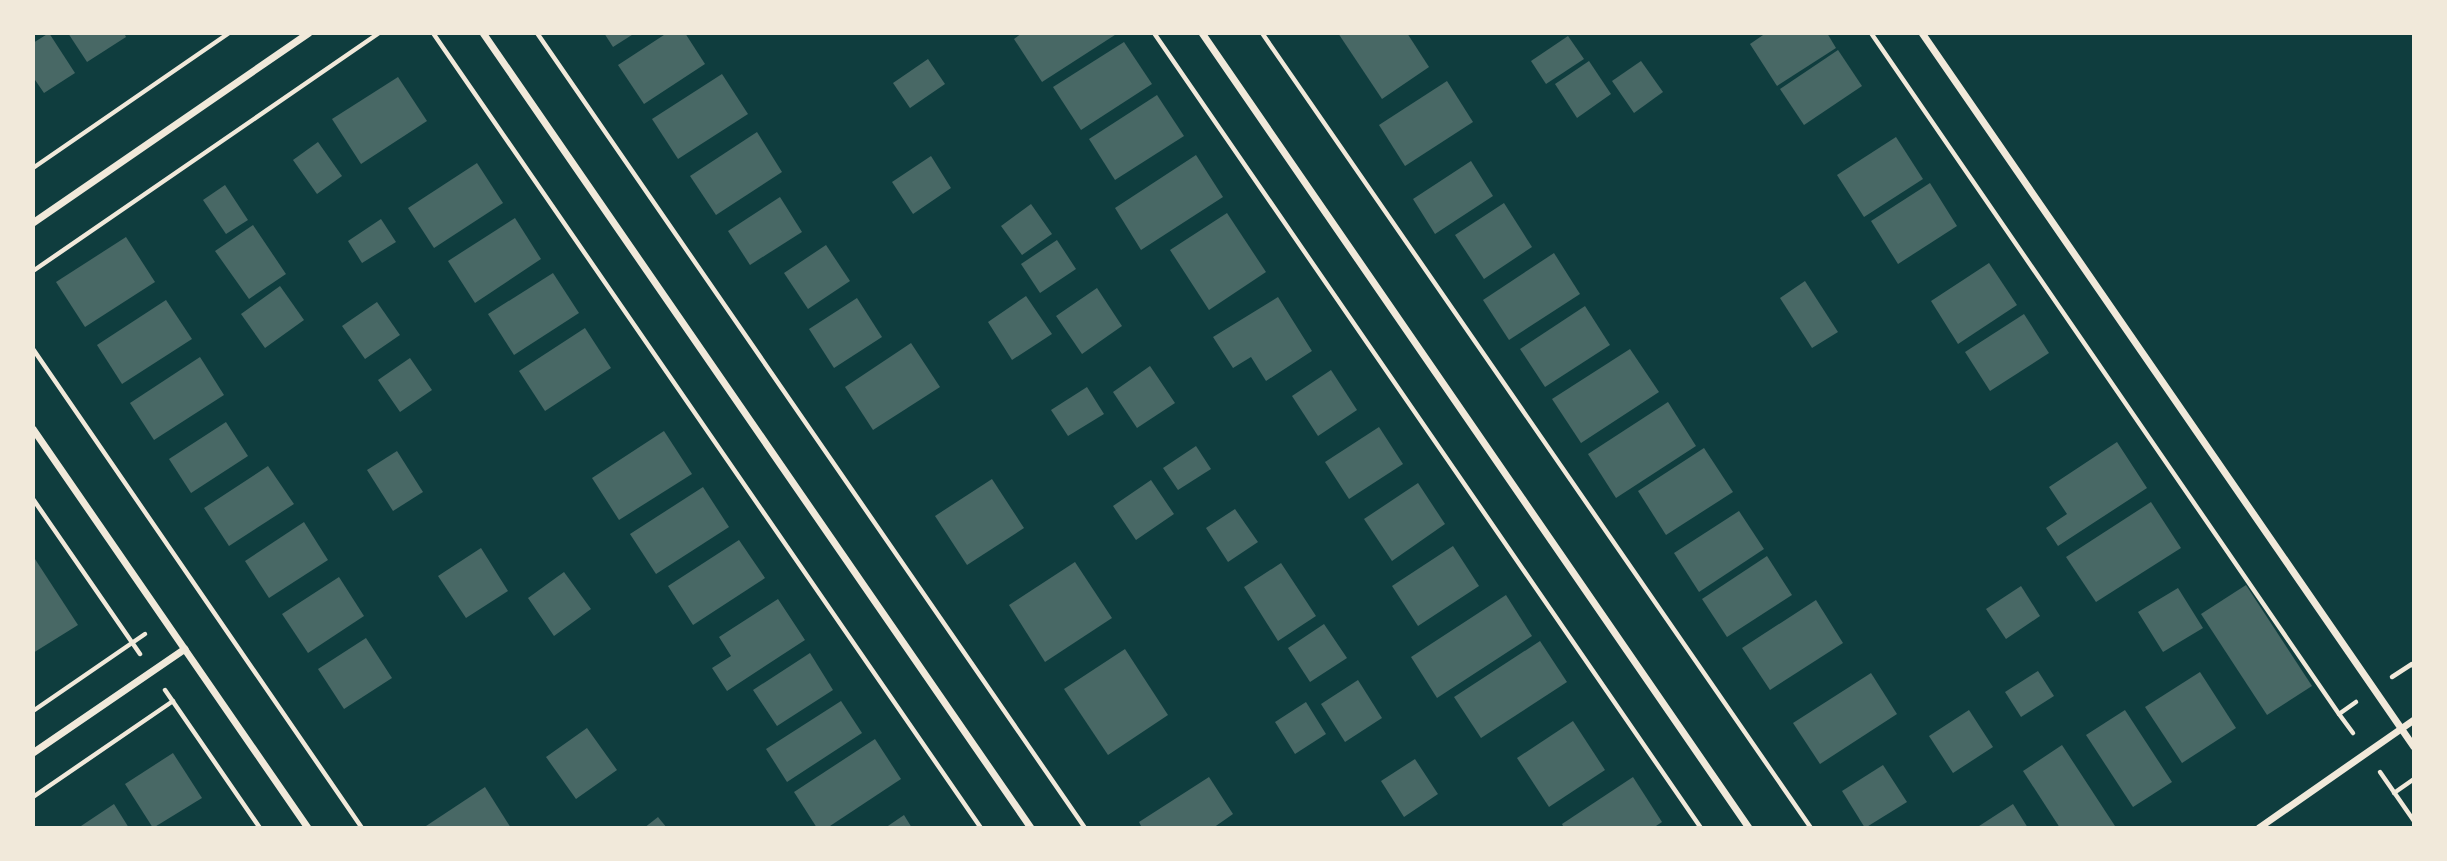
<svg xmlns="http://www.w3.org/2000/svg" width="2447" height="861" viewBox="0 0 2447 861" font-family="'Playfair Display',serif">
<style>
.building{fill:#486865}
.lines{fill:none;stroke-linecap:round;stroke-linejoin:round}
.path{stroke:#f1e9da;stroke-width:4.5}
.minor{stroke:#f1e9da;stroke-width:7}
</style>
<rect width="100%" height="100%" fill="#0f3d3e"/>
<g class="building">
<polygon points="49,33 75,73 44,93 33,77 33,43"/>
<polygon points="68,33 124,33 126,37 87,62"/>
<polygon points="604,33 635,33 613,47"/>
<polygon points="667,33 685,33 705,64 644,104 618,65"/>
<polygon points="1022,33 1118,33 1042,82 1014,39"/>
<polygon points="1338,33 1407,33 1429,67 1382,99"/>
<polygon points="1766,33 1827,33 1836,48 1777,86 1750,44"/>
<polygon points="1568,36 1584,59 1546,84 1531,61"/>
<polygon points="1124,42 1152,84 1081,130 1053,87"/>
<polygon points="1838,50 1862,86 1804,125 1780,89"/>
<polygon points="928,59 945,84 910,108 893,83"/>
<polygon points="1589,61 1611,94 1577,118 1555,84"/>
<polygon points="1641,61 1663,92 1634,113 1612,81"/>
<polygon points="722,74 748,114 678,159 652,119"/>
<polygon points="398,77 427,121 361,164 332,119"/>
<polygon points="1447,81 1473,122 1405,166 1379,125"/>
<polygon points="1157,95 1184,136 1115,180 1089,139"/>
<polygon points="757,132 782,172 716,215 690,176"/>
<polygon points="1896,137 1923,179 1864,217 1837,175"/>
<polygon points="318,142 342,176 317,194 293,160"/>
<polygon points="1196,155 1223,197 1141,250 1115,208"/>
<polygon points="931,156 951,188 913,214 892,182"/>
<polygon points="1471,161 1493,196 1435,234 1413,199"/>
<polygon points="477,163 503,203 434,248 408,208"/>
<polygon points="1930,183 1957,226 1898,264 1871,221"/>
<polygon points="225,185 248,220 226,234 203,200"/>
<polygon points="780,197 802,232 750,265 728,231"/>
<polygon points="1504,203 1532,247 1484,279 1455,235"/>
<polygon points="1031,204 1052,234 1022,255 1001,226"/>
<polygon points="1227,213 1266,272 1209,310 1170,250"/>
<polygon points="515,218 541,259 475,303 448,261"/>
<polygon points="381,219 396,242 362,263 348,241"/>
<polygon points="253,225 286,274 249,299 215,251"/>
<polygon points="126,237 155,282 85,327 56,282"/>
<polygon points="1057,240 1076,269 1040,293 1021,264"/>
<polygon points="826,245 850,281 808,309 784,273"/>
<polygon points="1554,253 1580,294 1509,340 1483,300"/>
<polygon points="1989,263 2017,305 1958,344 1931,301"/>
<polygon points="553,273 579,313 514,355 488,314"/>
<polygon points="1805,281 1838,332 1812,348 1780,298"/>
<polygon points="280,286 304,320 265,348 241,314"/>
<polygon points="1097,288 1122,326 1082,354 1056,316"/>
<polygon points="1026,296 1052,334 1012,360 988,322"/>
<polygon points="1278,297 1312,351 1266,381 1251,357 1233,368 1213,337"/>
<polygon points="857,298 882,337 834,368 809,329"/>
<polygon points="166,300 192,339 122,384 97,345"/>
<polygon points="377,302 400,335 365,359 342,326"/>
<polygon points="1585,306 1610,345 1545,387 1520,349"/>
<polygon points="2024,314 2049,353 1990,391 1965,352"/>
<polygon points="585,328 611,368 545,411 519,371"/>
<polygon points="911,343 940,387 873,430 845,387"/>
<polygon points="1630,349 1659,392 1581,443 1552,399"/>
<polygon points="200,357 224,395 154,440 130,403"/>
<polygon points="410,358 432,390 400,412 378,380"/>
<polygon points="1150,366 1175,403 1137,428 1113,392"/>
<polygon points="1331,370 1357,410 1318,436 1292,396"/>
<polygon points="1087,387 1104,414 1068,436 1051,410"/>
<polygon points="1668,402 1696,446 1616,498 1588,454"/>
<polygon points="226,422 248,456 191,493 169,459"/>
<polygon points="1379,427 1403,464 1349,499 1325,462"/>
<polygon points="664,431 692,474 619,520 592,478"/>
<polygon points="2117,442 2147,488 2058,546 2046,528 2067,514 2049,487"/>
<polygon points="1196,446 1211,469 1178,490 1163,468"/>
<polygon points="1704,448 1733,492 1666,535 1638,491"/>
<polygon points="397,451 423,492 393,511 367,470"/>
<polygon points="268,466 294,504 229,546 204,508"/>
<polygon points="992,479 1024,528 967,565 935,516"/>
<polygon points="1151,480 1174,514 1136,540 1113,506"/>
<polygon points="1418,483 1445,524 1392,561 1364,519"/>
<polygon points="703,487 729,527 656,574 630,534"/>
<polygon points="2151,502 2181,548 2096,602 2066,557"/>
<polygon points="1235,509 1258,542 1228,562 1206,528"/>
<polygon points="1739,511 1764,549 1699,592 1674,553"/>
<polygon points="304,522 328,560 269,598 245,561"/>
<polygon points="739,540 765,578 693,625 668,586"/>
<polygon points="1453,546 1479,586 1418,626 1392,586"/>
<polygon points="481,548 508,591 466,618 438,576"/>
<polygon points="33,556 78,625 33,653"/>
<polygon points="1767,556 1792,595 1727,637 1702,599"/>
<polygon points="1075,562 1112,618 1045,662 1009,605"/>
<polygon points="1281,563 1316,616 1278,641 1244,587"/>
<polygon points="564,572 591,609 554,636 528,598"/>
<polygon points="339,577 364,616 308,653 282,614"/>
<polygon points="2246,585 2312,686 2267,715 2201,614"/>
<polygon points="2021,586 2040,616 2006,639 1986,609"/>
<polygon points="2178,588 2203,628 2163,652 2138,612"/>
<polygon points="1506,595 1532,636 1437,698 1411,657"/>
<polygon points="778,599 805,640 727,691 712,668 731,656 719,637"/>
<polygon points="1816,600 1843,643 1770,690 1742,648"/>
<polygon points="1324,624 1347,658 1310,682 1288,648"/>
<polygon points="366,638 392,678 344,709 318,669"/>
<polygon points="1540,641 1567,682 1481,738 1454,697"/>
<polygon points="1125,649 1168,715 1108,755 1064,689"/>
<polygon points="810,653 833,690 777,726 753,690"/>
<polygon points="2038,671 2054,696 2021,717 2005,692"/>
<polygon points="2200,672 2236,728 2182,763 2145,707"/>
<polygon points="1871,673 1897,714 1820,764 1793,723"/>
<polygon points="1358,680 1382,718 1345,742 1321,704"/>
<polygon points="841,701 862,733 787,782 766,749"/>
<polygon points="1306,702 1326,734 1295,754 1275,722"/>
<polygon points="1969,710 1993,747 1953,773 1929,736"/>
<polygon points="2125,710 2172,782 2133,807 2086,735"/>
<polygon points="1573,721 1605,770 1549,807 1517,758"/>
<polygon points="587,728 617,770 576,799 546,757"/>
<polygon points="875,739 901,779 827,828 817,828 794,792"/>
<polygon points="2062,745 2115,826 2112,828 2060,828 2023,771"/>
<polygon points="173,753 202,798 153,828 125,784"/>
<polygon points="1415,759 1438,794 1404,817 1381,781"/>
<polygon points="1883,765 1907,802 1865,828 1842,791"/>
<polygon points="1209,777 1233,814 1213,828 1142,828 1139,822"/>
<polygon points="1633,777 1662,822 1653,828 1564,828 1562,824"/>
<polygon points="485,787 511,828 423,828"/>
<polygon points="114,804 129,828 78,828"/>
<polygon points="2013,804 2028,828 1976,828"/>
<polygon points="904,815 912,828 885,828"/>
<polygon points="658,817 667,828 644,828"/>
</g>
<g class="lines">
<g class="path">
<polyline points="433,33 981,828"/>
<polyline points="537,33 1085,828"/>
<polyline points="1154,33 1701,828"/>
<polyline points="1262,33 1811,828"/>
<polyline points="1871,33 2339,714"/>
<polyline points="33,168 229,33"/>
<polyline points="33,271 379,33"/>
<polyline points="33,349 362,828"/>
<polyline points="33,499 140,654"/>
<polyline points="2392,677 2412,664 2414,667"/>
<polyline points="165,690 260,828"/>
<polyline points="33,711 145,634"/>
<polyline points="2353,733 2339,714 2356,702"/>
<polyline points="2380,772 2414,821"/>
<polyline points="2394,793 2414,779"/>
<polyline points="33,797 173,701"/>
</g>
<g class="minor">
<polyline points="483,33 1031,828"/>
<polyline points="1202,33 1749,828"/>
<polyline points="1922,33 2414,747"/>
<polyline points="33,223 309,33"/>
<polyline points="33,429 308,828"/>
<polyline points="33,753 185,649"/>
<polyline points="2259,828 2414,720"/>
</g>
</g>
<rect width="2447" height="861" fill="none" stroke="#f1e9da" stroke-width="70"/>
</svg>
